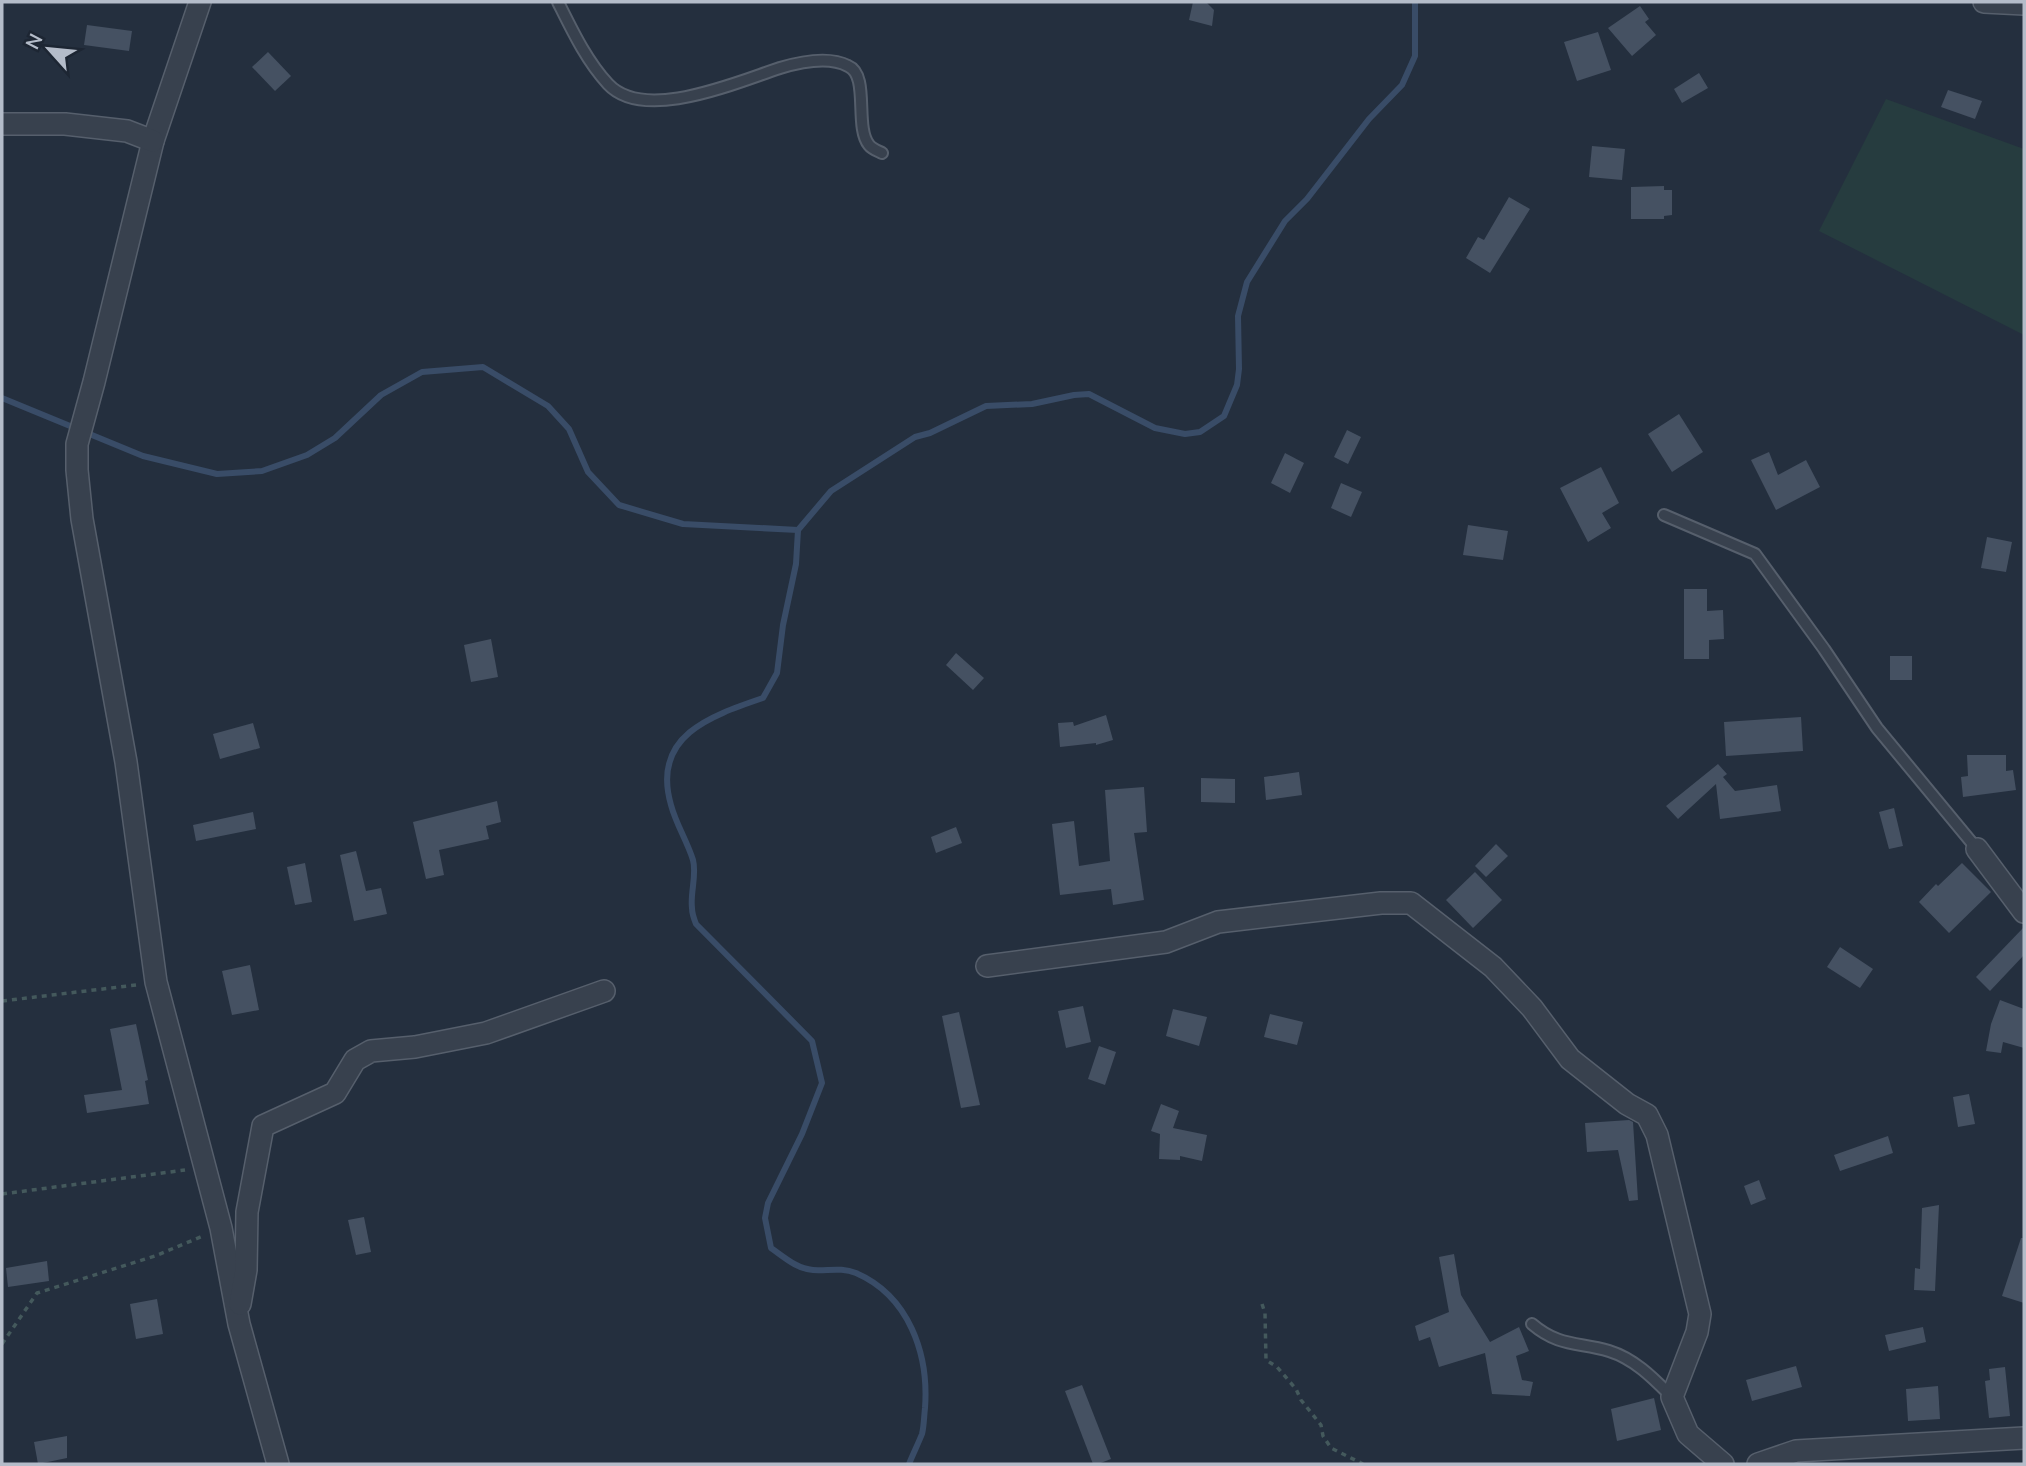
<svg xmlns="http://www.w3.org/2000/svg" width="2026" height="1466" viewBox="0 0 2026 1466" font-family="'Nunito Sans',sans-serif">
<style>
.green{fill:#263c3f}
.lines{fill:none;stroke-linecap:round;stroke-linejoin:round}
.stream{stroke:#394c67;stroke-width:6}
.building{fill:#455162}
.lane-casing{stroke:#565f6c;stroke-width:14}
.street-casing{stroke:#565f6c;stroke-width:24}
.path{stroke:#44595c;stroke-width:3.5;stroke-dasharray:5 5;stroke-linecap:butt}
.lane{stroke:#38414e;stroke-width:10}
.street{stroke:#38414e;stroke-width:21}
</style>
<rect width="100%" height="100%" fill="#242f3e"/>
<polygon class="green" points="1886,99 2024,149 2024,335 1819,231"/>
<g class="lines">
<g class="stream">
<polyline points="2,398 143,456 217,474 262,471 307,455 335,438 381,395 422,372 483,367 548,406 569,429 588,472 619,505 683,524 798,530"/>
<path d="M909,1464c4,-10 9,-20 13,-30 2,-8 2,-18 3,-26 4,-54 -16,-112 -69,-135 -15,-6 -28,-2 -43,-3 -16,-1 -29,-13 -42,-22l-6,-30 3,-15 34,-69 20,-51 -10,-42 -116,-117c-2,-5 -4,-11 -4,-16 -2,-15 5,-33 1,-48 -6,-19 -17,-36 -22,-55 -20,-69 39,-89 92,-107l14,-25 6,-48 13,-61 2,-34 33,-39 84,-54 15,-4 56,-27 46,-2 42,-9 15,-1 66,34 30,6 15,-2 24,-16 13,-31 2,-16 -1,-53 9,-34 38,-61 22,-22 62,-80 33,-34 13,-29v-54"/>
</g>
</g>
<g class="building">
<polygon points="1193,2 1206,2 1214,10 1212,26 1189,20"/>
<polygon points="1640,6 1649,19 1645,22 1656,35 1632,56 1608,28"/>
<polygon points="87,25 132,31 129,51 84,45"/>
<polygon points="1598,32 1611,70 1577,81 1564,42"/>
<polygon points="268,52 291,76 275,91 252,67"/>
<polygon points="1699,73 1708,88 1682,103 1674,89"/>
<polygon points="1948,90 1982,101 1975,119 1941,107"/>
<polygon points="1592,146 1625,149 1622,180 1589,177"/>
<polygon points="1664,186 1664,190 1672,190 1672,215 1664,216 1664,219 1631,219 1631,187"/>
<polygon points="1509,197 1530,209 1490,273 1466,258 1478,237 1484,240"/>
<polygon points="1679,414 1703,452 1672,472 1648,434"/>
<polygon points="1347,430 1361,437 1348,464 1334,457"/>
<polygon points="1769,452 1778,475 1806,460 1820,487 1776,510 1751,460"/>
<polygon points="1285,453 1304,463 1290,493 1271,483"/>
<polygon points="1601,467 1619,503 1602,513 1611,528 1588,542 1560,488"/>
<polygon points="1341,483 1362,492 1351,517 1331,508"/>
<polygon points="1468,525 1508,531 1503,560 1463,555"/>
<polygon points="1987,537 2012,542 2006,572 1981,568"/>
<polygon points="1684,589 1707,589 1707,611 1723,610 1724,639 1709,640 1709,659 1684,659"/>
<polygon points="491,639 498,677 471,682 464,645"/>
<polygon points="956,653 984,678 973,690 946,665"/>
<rect x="1890" y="656" width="22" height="24"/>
<polygon points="1106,715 1113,740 1096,745 1096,743 1060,747 1058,723 1073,722 1074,726"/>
<polygon points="1801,717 1803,751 1726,756 1724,722"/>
<polygon points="253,723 260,748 220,759 213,734"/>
<polygon points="1967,755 2006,755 2006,771 2013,770 2016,790 1963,797 1961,777 1968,776"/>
<polygon points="1718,764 1727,774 1723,777 1735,791 1777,785 1781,811 1720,819 1716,784 1678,819 1666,806"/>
<polygon points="1299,772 1302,795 1266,800 1264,777"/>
<polygon points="1201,778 1235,779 1235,803 1201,802"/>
<polygon points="1144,787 1147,832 1134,833 1144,900 1113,905 1111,889 1060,895 1052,824 1074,821 1079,866 1110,861 1105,790"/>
<polygon points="497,801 501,822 486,826 489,839 439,850 444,875 426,879 413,822"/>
<polygon points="1894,808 1903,846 1889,849 1879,812"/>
<polygon points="253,812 256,829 196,841 193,825"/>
<polygon points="956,827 962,843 936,853 931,837"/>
<polygon points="1496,844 1508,856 1486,877 1475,866"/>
<polygon points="356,851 366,891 381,888 387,914 354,921 340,855"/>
<polygon points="305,863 312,902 295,905 287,867"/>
<polygon points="1962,863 1991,892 1949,933 1919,902 1936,884 1938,886"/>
<polygon points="1475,872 1502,900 1473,928 1446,900"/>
<polygon points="2024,927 2024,955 1990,991 1976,977"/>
<polygon points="1840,947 1873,969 1860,988 1827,967"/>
<polygon points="250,965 259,1010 232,1015 222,971"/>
<polygon points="2000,1000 2024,1009 2024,1048 2003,1042 2001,1053 1986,1051 1991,1024"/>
<polygon points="1083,1006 1091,1042 1066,1048 1058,1011"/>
<polygon points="1173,1009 1207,1017 1199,1046 1166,1036"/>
<polygon points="959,1012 980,1105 961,1108 942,1016"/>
<polygon points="1270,1014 1303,1022 1297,1045 1264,1037"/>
<polygon points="136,1024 148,1080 145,1081 149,1104 87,1113 84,1095 122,1090 110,1029"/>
<polygon points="1099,1046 1116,1052 1105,1085 1088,1079"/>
<polygon points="1969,1094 1975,1124 1958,1127 1953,1097"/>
<polygon points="1161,1104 1179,1111 1173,1128 1207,1135 1202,1161 1180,1156 1180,1160 1159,1159 1160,1134 1151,1131"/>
<polygon points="1629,1120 1633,1122 1638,1200 1629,1201 1618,1150 1587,1152 1585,1123"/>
<polygon points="1888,1136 1893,1153 1840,1171 1834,1155"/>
<polygon points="1759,1180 1766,1199 1751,1205 1744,1186"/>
<polygon points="1939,1205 1935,1291 1914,1290 1915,1268 1920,1269 1922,1208"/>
<polygon points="364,1217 371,1252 356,1255 348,1220"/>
<polygon points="2021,1238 2024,1238 2024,1303 2002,1296"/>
<polygon points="1454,1254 1461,1295 1490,1342 1519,1327 1529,1351 1516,1356 1522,1380 1533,1382 1530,1396 1492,1394 1485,1353 1439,1367 1430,1337 1419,1341 1415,1326 1449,1312 1439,1257"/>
<polygon points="47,1261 49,1281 8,1287 6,1268"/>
<polygon points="157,1299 163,1334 136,1339 130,1304"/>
<polygon points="1923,1327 1926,1342 1889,1351 1885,1335"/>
<polygon points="1796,1366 1802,1387 1752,1401 1746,1380"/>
<polygon points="2005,1367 2010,1416 1989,1418 1985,1381 1990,1380 1989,1369"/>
<polygon points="1082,1385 1111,1459 1098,1464 1093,1464 1065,1391"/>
<polygon points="1938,1386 1940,1419 1908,1421 1906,1389"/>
<polygon points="1654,1398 1661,1430 1617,1441 1611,1409"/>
<polygon points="67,1436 67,1458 38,1464 34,1442"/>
</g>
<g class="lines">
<defs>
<g id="lane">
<path d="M558,2c14,28 28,58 50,82 36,39 129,-2 172,-16 20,-6 49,-12 68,-2 22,9 6,61 21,79 3,4 9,6 13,8"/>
<polyline points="1664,515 1755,554 1824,649 1877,728 1977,849"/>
<path d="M1532,1324c27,23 46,18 77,27 26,8 45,28 63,46"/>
</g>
<g id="street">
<polyline points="200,2 153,141 94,382 77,444 77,470 82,519 126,762 156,982 221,1228 239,1324 278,1464"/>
<polyline points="1984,2 2024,4"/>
<polyline points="2,124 65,124 127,131 153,141"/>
<polyline points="1977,849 2024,912"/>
<polyline points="987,966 1166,942 1218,922 1381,903 1411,903 1493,967 1532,1008 1570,1059 1627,1104 1647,1115 1657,1135 1700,1314 1697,1332 1672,1397 1688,1434 1723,1464"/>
<polyline points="240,1304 246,1270 247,1212 263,1126 335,1093 355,1060 371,1051 415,1047 486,1033 604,991"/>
<polyline points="1758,1464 1796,1451 2024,1438"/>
</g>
</defs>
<use href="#lane" class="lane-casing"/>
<use href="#street" class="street-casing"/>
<g class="path">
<polyline points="2,1001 136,985"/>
<polyline points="2,1194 185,1170"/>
<polyline points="1262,1304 1265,1313 1266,1360 1277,1367 1296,1389 1301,1400 1321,1425 1323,1436 1331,1448 1363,1464"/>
<polyline points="2,1344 37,1293 155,1256 203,1236"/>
</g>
<use href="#lane" class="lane"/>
<use href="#street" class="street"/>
</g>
<rect width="2026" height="1466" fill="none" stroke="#b4bcc9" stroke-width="7"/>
<g transform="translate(49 49) rotate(297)" stroke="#1d2633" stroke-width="5" paint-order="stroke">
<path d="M0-5L12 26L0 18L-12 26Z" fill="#b4bcc9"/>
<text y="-10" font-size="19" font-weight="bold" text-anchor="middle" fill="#b4bcc9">N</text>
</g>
</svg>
